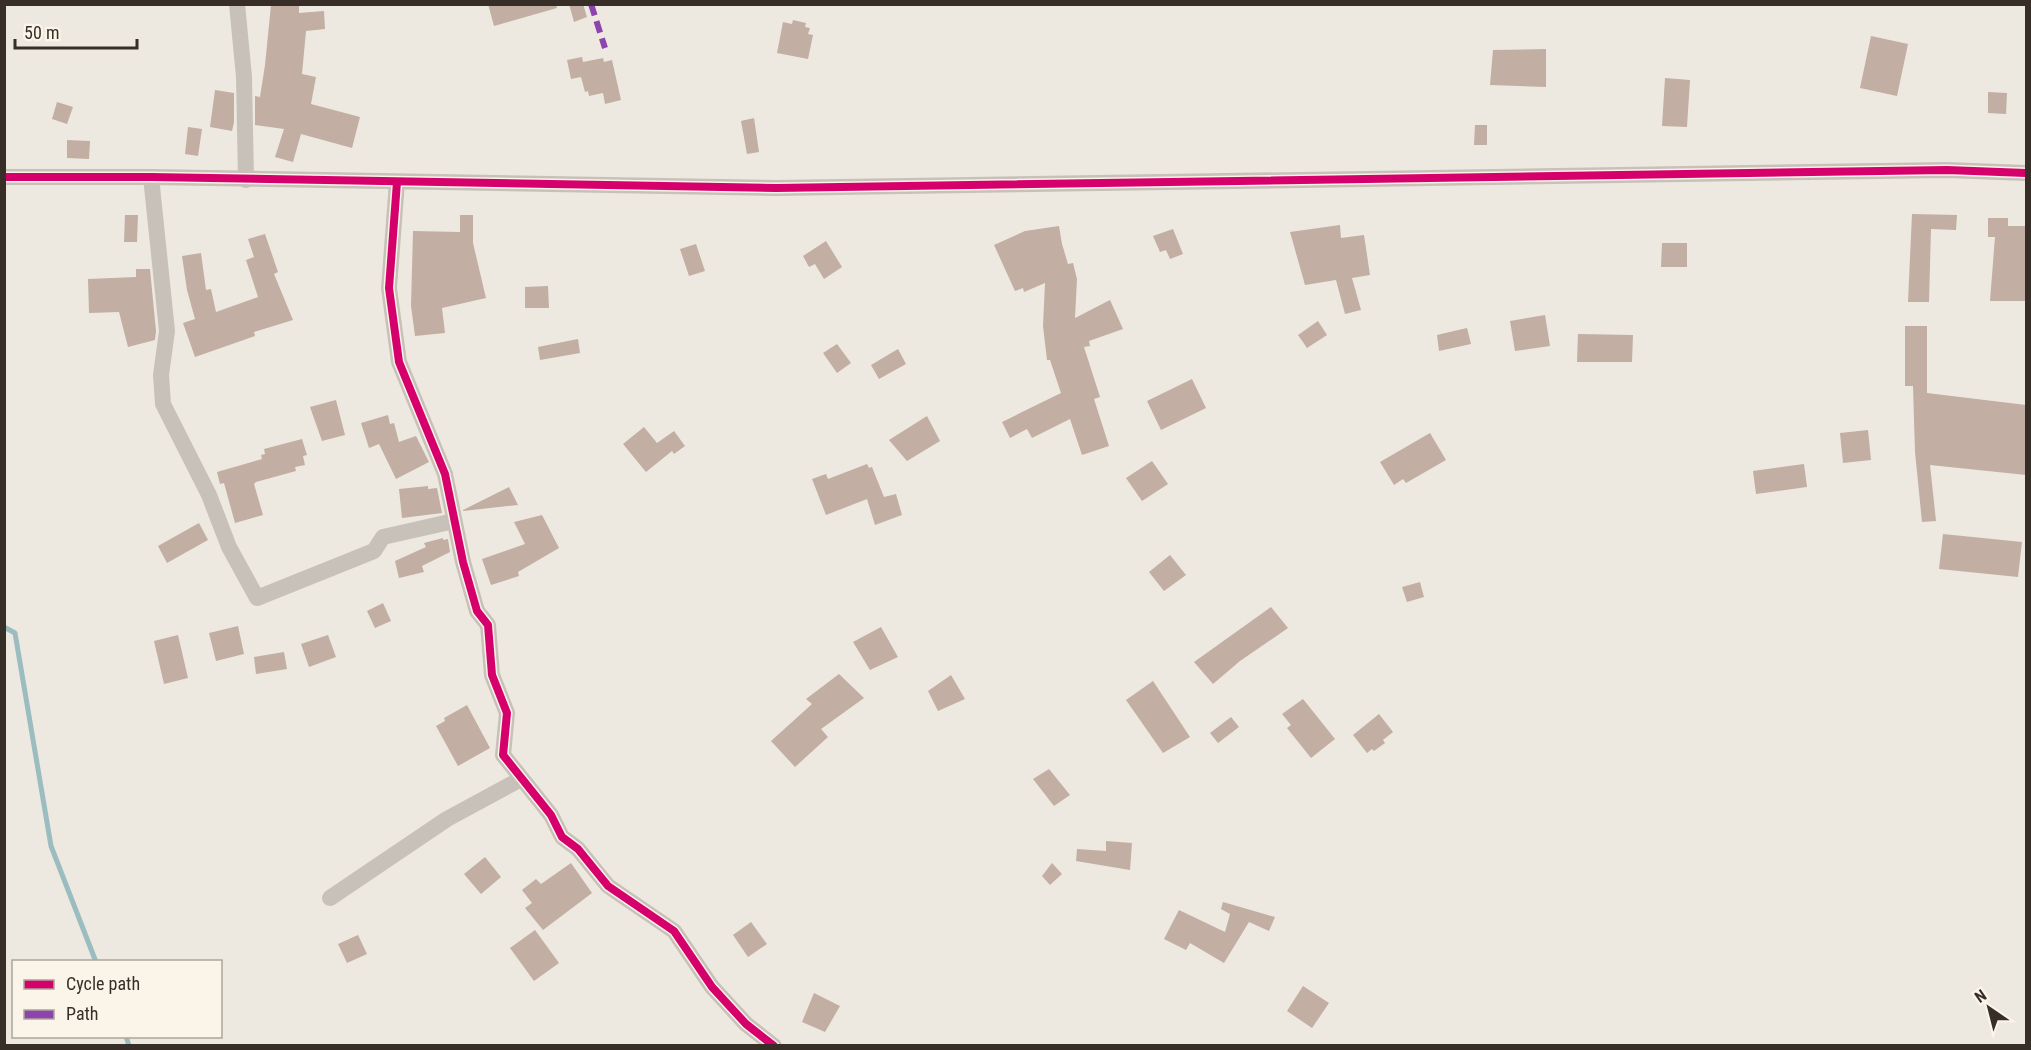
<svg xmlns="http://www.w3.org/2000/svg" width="2031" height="1050" viewBox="0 0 2031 1050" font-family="'Roboto Condensed',sans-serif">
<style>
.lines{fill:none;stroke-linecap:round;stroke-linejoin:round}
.stream{stroke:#9bbdc0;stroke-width:5}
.building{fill:#c2aea2}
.street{stroke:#c7c1b9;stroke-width:16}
.quiet{stroke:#8e44ad;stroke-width:6;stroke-dasharray:12 6;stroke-linecap:butt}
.cycleway-casing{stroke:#fbf4e8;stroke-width:11}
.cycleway{stroke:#d6006c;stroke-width:8}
</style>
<rect width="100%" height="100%" fill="#ede9e1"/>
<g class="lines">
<g class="stream">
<polyline points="4,627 15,633 51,846 96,962"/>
<polyline points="126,1036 129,1046"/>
</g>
</g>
<g class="building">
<polygon points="488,4 556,4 557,8 494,26"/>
<polygon points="569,4 583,4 587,17 574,22"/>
<polygon points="271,5 299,6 299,13 324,11 325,29 306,31 302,74 316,77 311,104 360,117 352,148 301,134 293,162 275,157 284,129 255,125 255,96 260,97 265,65"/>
<polygon points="793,20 806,23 805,27 810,28 808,34 813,35 808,59 777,53 783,22 792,24"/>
<polygon points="1871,36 1908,44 1897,96 1860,88"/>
<polygon points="1546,49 1546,87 1490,85 1493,50"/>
<polygon points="582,57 583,62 603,58 604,62 612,60 621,100 605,104 603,93 589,96 588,91 585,92 581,77 571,79 567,60"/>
<polygon points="1665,78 1690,80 1687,127 1662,126"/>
<polygon points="215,90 234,93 234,122 232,131 210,127"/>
<polygon points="1988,92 2007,93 2006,114 1988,113"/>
<polygon points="57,102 73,107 67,124 52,119"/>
<polygon points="754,118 759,152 747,154 741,121"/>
<polygon points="1475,125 1487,125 1487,145 1474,145"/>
<polygon points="188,127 202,129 198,156 185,154"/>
<polygon points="67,140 90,141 89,159 67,158"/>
<polygon points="1912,214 1957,215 1956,230 1931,229 1929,302 1908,302"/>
<polygon points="125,215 138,215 137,242 124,242"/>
<polygon points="460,215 473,215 473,243 486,298 442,308 445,333 415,336 411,306 413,231 460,232"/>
<polygon points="1988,218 2008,218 2008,226 2026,226 2026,301 1990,301 1995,237 1988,237"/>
<polygon points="1340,225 1341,238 1364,235 1370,275 1352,278 1361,310 1345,314 1336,280 1305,285 1290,232"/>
<polygon points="1059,226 1062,244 1068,264 1073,263 1077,279 1075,318 1110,300 1123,329 1089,341 1090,346 1084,347 1100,397 1094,399 1109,446 1082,455 1070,419 1032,438 1027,429 1010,438 1002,422 1061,393 1050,360 1047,360 1043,326 1045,283 1024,292 1023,288 1015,291 994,245 1025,231"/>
<polygon points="1173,229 1183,254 1170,259 1166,250 1160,252 1153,236"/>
<polygon points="265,234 278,272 274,274 293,320 254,332 255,336 195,357 183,323 195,319 187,290 182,256 201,253 206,290 211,289 216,312 258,297 246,260 254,257 248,239"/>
<polygon points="826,241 842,267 824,279 815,264 809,267 803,256"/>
<polygon points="1662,243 1687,243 1687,267 1661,267"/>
<polygon points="696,244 705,271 689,276 680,249"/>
<polygon points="136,269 150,269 156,331 155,340 128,347 119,312 89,313 88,279 136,277"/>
<polygon points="548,286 549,308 525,308 525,287"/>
<polygon points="1545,315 1550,346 1515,351 1510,321"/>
<polygon points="1318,321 1327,335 1307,348 1298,335"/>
<polygon points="1905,326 1927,326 1927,393 2026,405 2026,475 1930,465 1936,521 1922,522 1915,452 1913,386 1905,386"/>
<polygon points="1467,328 1471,344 1439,351 1437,335"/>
<polygon points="1578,334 1633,335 1632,362 1577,362"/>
<polygon points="578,339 580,353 540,360 538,347"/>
<polygon points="837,344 851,363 837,373 823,353"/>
<polygon points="898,349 906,364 879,379 871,365"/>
<polygon points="1192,379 1206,408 1161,430 1147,401"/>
<polygon points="336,400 345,435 322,441 310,407"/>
<polygon points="388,415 390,424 394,423 399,442 416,436 429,462 396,479 379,444 369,448 361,423"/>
<polygon points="927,416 940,441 907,461 889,440"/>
<polygon points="644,427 657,443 674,431 685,446 674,454 672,451 646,472 623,444"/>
<polygon points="1868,430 1871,460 1843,463 1840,433"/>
<polygon points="1430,433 1446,460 1406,483 1403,479 1394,485 1380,462"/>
<polygon points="302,439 307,455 303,456 305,465 295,467 296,471 256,482 254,484 263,515 235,523 224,483 220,484 217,472 262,459 261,455 265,454 264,449"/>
<polygon points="1152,461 1168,484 1142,501 1126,478"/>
<polygon points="867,464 869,468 872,467 884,497 896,494 902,515 875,525 867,499 826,515 812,479 826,474 828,479"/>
<polygon points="1804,464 1807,487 1756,494 1753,471"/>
<polygon points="428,486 428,489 437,488 442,513 402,518 399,489"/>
<polygon points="509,487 518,505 463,511 463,510"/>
<polygon points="542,515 559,548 518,572 519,576 491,585 482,559 525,544 514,522"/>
<polygon points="199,523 208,540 167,563 158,546"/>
<polygon points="1943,534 2022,542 2018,577 1939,569"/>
<polygon points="443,538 443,540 448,539 450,552 422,566 424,572 399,578 395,561 426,547 424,543"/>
<polygon points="1170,555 1186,575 1164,591 1149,572"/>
<polygon points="1420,582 1424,597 1407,602 1402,587"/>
<polygon points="383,603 391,621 375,628 367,611"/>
<polygon points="1271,607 1288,628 1240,661 1213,684 1194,662"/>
<polygon points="238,626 244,654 216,661 209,633"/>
<polygon points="881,627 898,657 870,670 853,642"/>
<polygon points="178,635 188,678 164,684 154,641"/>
<polygon points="328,635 336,657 309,667 301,644"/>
<polygon points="284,652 287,669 256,674 254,657"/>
<polygon points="839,674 864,698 821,729 828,737 795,767 771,741 812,704 806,699"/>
<polygon points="951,675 965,699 938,711 928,691"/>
<polygon points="1153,681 1190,737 1163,753 1126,700"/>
<polygon points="1303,699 1335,739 1311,758 1287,728 1291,725 1282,714"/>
<polygon points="467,705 490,748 458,766 436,726 445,721 444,718"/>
<polygon points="1379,714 1393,732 1383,740 1385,743 1374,751 1372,749 1367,753 1353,735"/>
<polygon points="1231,717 1239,727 1218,743 1210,733"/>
<polygon points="1049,769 1070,795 1054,806 1033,779"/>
<polygon points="1106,841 1132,843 1130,870 1076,861 1077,849 1106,851"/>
<polygon points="485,857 501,877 481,894 464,874"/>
<polygon points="571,863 592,893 543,930 525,908 532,903 522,890 536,879 541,884"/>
<polygon points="1052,863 1062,874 1050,885 1042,876"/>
<polygon points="1223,902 1275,917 1269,931 1249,922 1224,963 1190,943 1186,950 1164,939 1179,910 1225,932 1230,914 1221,909"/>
<polygon points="751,922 767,944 748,957 733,935"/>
<polygon points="535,930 559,963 534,981 510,948"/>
<polygon points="358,935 367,954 347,963 338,944"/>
<polygon points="1303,986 1329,1003 1312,1028 1287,1011"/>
<polygon points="814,993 840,1006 825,1032 802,1022"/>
</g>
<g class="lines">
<g class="street">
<polyline points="237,4 244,77 246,180"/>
<polyline points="4,177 151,177 776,188 1947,170 2026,173"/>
<polyline points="151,177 167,331 161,375 163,404 209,495 229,547 257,598 374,551 383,537 454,521"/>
<polyline points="397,182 389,288 399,362 445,474 463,562 477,611 488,625 492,675 507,713 503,755 551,815 562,837 578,849 608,886 674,931 712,987 746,1024 774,1046"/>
<polyline points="330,898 447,819 521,779"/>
</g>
<polyline class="quiet" points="591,4 605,48"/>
<defs>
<g id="cycleway">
<polyline points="4,177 151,177 776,188 1947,170 2026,173"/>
<polyline points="397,182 389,288 399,362 445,474 463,562 477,611 488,625 492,675 507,713 503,755 551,815 562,837 578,849 608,886 674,931 712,987 746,1024 774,1046"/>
</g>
</defs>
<use href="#cycleway" class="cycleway-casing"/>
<use href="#cycleway" class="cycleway"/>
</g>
<rect width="2031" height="1050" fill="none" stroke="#382e28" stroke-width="12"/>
<rect x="12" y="960" width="210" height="78" fill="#fbf4e8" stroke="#ada59b" stroke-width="1.5"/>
<rect x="24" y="980" width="30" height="9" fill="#d6006c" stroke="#ada59b" stroke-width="1.5"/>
<text x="66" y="990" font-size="18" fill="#382e28">Cycle path</text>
<rect x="24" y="1010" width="30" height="9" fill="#8e44ad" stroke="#ada59b" stroke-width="1.5"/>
<text x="66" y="1020" font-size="18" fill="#382e28">Path</text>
<g transform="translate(1989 1008) rotate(325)" stroke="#fbf4e8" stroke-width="4.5" paint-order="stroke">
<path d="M0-4.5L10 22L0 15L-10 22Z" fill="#382e28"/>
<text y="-9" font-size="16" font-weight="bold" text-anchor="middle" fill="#382e28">N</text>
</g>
<path d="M15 39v9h122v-9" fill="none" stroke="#382e28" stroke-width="3"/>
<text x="24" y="39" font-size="18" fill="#382e28" stroke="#fbf4e8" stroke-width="4.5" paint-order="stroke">50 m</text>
</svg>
